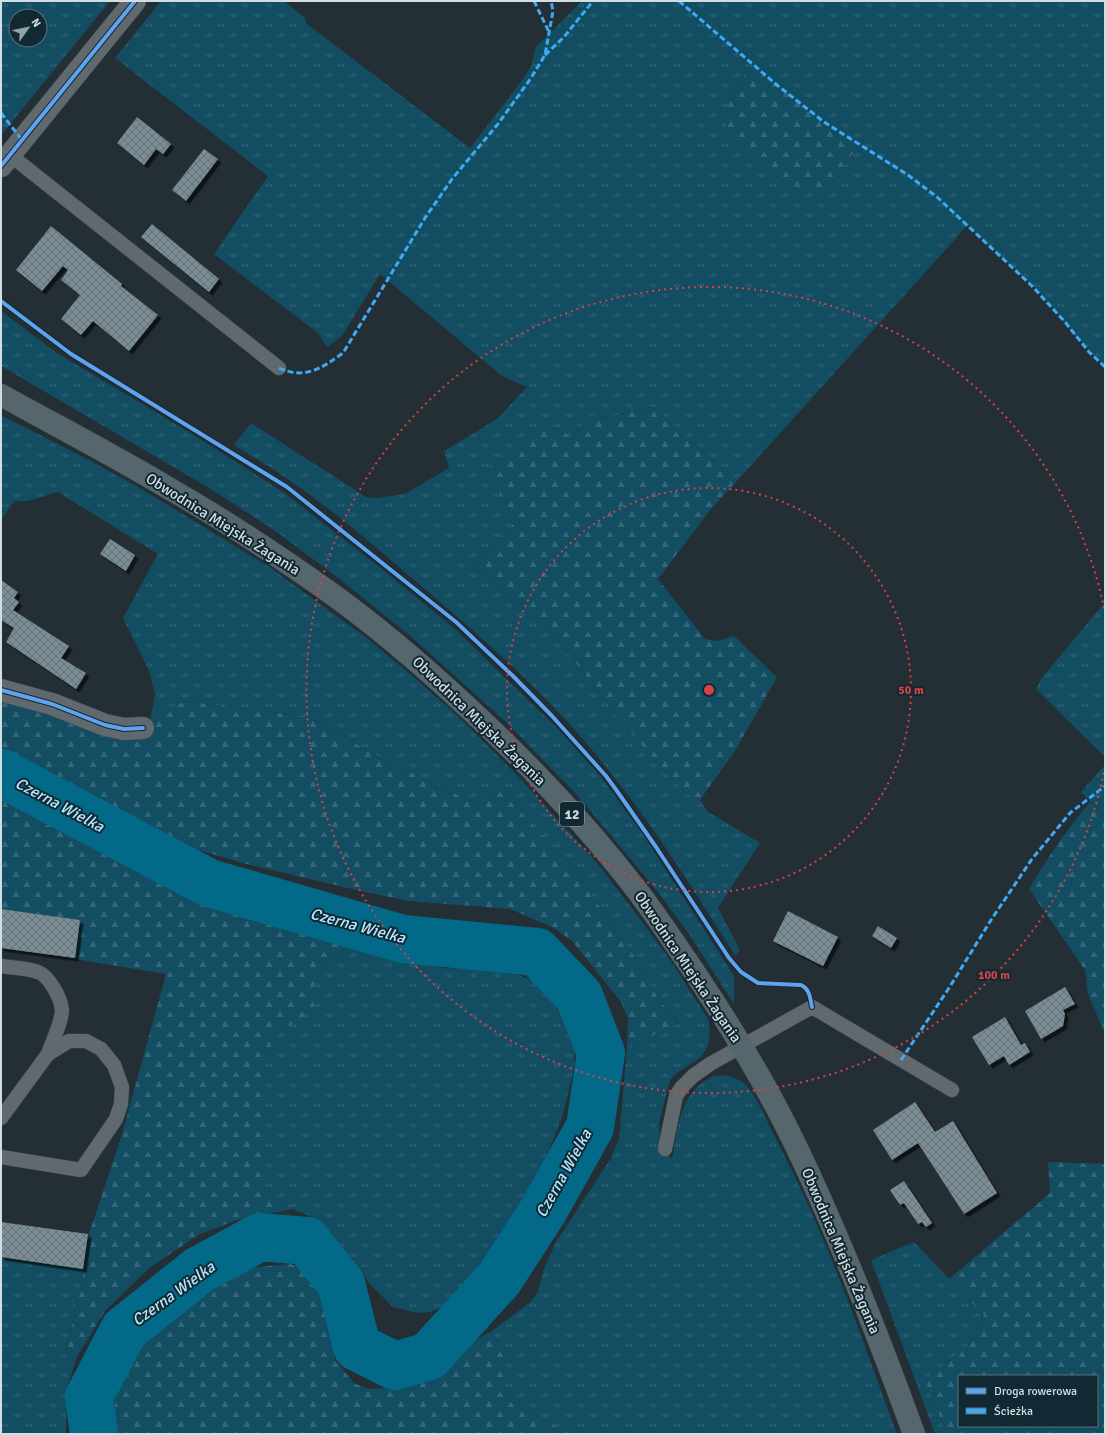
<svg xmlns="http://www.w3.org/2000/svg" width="1106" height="1435" viewBox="0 0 1106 1435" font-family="Signika,sans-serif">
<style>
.grass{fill:url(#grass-tufts);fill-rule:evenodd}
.forest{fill:url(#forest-firs);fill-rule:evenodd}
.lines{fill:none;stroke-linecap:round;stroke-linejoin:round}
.river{stroke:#036989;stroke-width:48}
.building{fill:url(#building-cross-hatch);filter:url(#shadow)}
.service-casing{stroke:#404b50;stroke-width:15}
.minor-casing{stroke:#404b50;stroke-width:23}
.primary-casing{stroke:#404b50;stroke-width:23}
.service{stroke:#606a6e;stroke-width:14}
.minor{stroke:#606a6e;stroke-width:22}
.primary{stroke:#55666c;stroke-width:22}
.quiet{stroke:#3fa9f5;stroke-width:3;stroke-dasharray:6 3;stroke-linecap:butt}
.cycleway-casing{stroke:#122832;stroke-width:6}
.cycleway{stroke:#60a3ed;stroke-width:4}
.ring{fill:none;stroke:#d54344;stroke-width:2;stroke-dasharray:2 4}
.labels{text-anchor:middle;stroke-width:4;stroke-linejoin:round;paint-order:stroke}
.shield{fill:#122832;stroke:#98a7af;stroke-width:1}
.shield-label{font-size:14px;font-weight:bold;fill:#d1dee4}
.street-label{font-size:15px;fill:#d1dee4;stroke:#122832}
.water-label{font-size:16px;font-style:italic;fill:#b5e8ff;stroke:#122832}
.centre{fill:#d54344;stroke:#122832;stroke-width:2}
.ring-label{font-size:12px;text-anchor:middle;font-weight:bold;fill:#d54344;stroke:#122832;stroke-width:4;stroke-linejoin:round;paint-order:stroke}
</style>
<defs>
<pattern id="grass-tufts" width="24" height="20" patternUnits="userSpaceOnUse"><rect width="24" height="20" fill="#124d62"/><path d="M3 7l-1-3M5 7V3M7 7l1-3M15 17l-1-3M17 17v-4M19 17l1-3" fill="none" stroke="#336678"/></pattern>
<pattern id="forest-firs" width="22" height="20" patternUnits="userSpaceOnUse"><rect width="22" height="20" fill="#124d62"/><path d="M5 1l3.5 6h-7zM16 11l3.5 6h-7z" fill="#336678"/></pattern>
<pattern id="building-cross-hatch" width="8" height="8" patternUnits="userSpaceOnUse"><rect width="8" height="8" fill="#7a8c94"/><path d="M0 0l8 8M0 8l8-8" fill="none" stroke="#657278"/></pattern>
<filter id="shadow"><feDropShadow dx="3.5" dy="3.5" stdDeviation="0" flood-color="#0009"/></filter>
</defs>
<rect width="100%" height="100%" fill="#232f35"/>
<g class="grass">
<path d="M1,1h109l-108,133 -1,-1zM16,16h24v24h-24z"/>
<path d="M161,1h123l21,17 2,6 163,124 53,-69 8,-13 5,-19 46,-46h523v366l-28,-29 -41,-49 -69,-63 -230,255 -84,-74 -52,12 -9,-3 -21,20 -75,52 19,33 -40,48 14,9 69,62 63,81 62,70 17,9 8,12 52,31 -42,65 22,42 -5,5c-46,-73 -92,-146 -148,-211 -46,-54 -100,-102 -154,-148 -47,-40 -93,-81 -144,-116 -18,-13 -37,-23 -55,-35l17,-22 115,74 10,1 29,-4 44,-26 -5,-17 53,-32 30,-32 -25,-11 -122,-102 -38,62 -15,11 -9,-14 -104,-79 54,-78 -153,-118zM751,66l-26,50 8,-26z"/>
<polygon points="1,311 57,353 192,434 286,494 383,570 455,629 558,729 601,777 642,833 734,976 734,1004 689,934 654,887 577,795 505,721 409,635 341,580 274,530 206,486 1,366"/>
<path d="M1,415l84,43 53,29 130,79 100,73 48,40 45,40 55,55 82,90 33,43 40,54 37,58 2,11 -2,16 -7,11 -23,15 -8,8 -11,43 1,15 12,22c6,-31 7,-68 40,-83 9,-3 21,-1 29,4 14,9 25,39 33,54 15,30 30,59 43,90 30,68 54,139 80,209h-322l-61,-28 -13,-19 5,-27 -14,-29 36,-27 9,-10 7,-25 12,-27 55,-84 8,-19 8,-92 52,-24 -22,-26 -22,-40 -66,-94 -70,-74 -18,17 -106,-51 -66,-38 -124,-16 -35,18 5,-23 -5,-23 -27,-55 35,-64 -100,-62 -30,9h-14l-13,19z"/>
<polygon points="1105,602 1105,757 1036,689 1041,679"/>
<polygon points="1105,765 1105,816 1081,792"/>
<polygon points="356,947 443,968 505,970 534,981 547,991 561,1015 574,1041 575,1064 563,1115 537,1180 488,1264 463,1296 451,1304 430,1312 417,1313 393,1307 369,1283 363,1272 331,1232 307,1215 293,1209 263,1186 263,1066 278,1030 295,1024 311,994 324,964"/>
<polygon points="914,1242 984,1315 968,1346 925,1380 947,1434 935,1434 871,1260"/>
<polygon points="1,1258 84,1269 65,1355 77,1357 67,1388 66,1434 1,1434"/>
</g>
<g class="forest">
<polygon points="751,66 860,143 827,190 805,192 728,140 725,116 733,90"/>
<polygon points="653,407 737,481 711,509 658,579 705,639 718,641 734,636 777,677 735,751 700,800 683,791 646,750 621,721 558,640 489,578 475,569 515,521 496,488 480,474 546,423 571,436 593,415 602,419"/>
<polygon points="1,689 145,726 150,719 185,701 309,717 375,755 481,806 499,789 569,863 635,957 657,997 679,1024 627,1047 628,1018 621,1002 572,941 554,928 510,909 409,901 352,889 242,863 192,848 141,827 1,751"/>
<polygon points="1,793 148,873 215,902 297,931 356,947 324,964 311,994 314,1007 295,1024 278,1030 263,1066 263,1186 293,1209 237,1220 198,1235 148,1269 105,1311 77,1357 65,1356 84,1269 89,1234 122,1134 166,974 75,959 80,920 1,909"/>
<path d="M1090,802l15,14v218l-17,-40 -3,-24 -56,-81c18,-31 38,-60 61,-87z"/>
<path d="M1048,1162l57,2v270h-158l-22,-54 43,-34 16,-31 -35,-36 101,-86zM959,1376h138v50h-138z"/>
<polygon points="290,1264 303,1268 318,1284 330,1323 335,1360 354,1383 368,1389 396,1388 442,1365 466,1345 492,1331 506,1360 501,1387 514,1406 575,1434 110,1434 110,1424 122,1370 144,1335 192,1297 246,1268"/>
</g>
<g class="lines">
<polyline class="river" points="1,773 209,883 403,939 537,952 579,996 601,1053 590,1127 543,1211 499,1279 429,1356 395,1366 357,1347 341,1283 307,1241 260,1237 199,1270 124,1330 89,1397 94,1434"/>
</g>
<g class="building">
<polygon points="137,117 171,144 163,154 156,149 144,165 117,143"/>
<polygon points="204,149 218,159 186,201 172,190"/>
<polygon points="152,224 219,279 209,292 141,237"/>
<polygon points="51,226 122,284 121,286 158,315 129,351 93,321 81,335 61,319 80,295 61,280 68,270 63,266 42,291 16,270"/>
<polygon points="110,539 135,555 126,571 100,554"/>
<polygon points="1,580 18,592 14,598 19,602 13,610 69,646 61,658 86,673 76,689 6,642 14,628 1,620"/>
<polygon points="1,909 80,920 75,958 1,948"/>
<polygon points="788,911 838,937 823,966 773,941"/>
<polygon points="878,926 897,938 891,948 872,936"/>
<polygon points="1065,987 1075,1004 1063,1010 1065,1014 1063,1026 1041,1039 1025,1011"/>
<polygon points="1005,1017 1021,1045 1025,1043 1030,1052 1009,1065 1004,1056 989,1065 972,1037"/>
<polygon points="915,1102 935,1132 953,1121 997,1193 964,1214 918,1143 892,1160 873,1130"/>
<polygon points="904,1181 932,1223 926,1227 922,1222 918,1224 904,1203 900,1205 890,1190"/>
<polygon points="1,1222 88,1234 83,1269 1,1257"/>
</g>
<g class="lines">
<defs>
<g id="service">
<polyline points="10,155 279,368"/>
<path d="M1,966c12,2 25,2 37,6 11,4 23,26 24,38 0,12 -10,32 -14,44"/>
<polyline points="1,1118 48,1054 69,1041 86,1041 101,1049 114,1065 122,1087 121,1104 116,1119 81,1170 1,1157"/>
<polyline points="665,1149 676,1096 682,1087 693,1076 710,1064 812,1007 952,1090"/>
</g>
<g id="minor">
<polyline points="1,166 135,1"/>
<polyline points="1,690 52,704 105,725 124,729 143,728"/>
</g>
<path id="primary" d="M1,395c56,31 114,61 169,94 56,32 110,68 162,105 47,34 90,71 132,110 63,58 123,121 175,189 19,25 36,51 54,77 37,55 72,112 101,172 46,95 84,193 120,292"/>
</defs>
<use href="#service" class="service-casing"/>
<use href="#minor" class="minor-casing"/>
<use href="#primary" class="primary-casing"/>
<use href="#service" class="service"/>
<use href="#minor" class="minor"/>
<use href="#primary" class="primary"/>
<g class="quiet">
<polyline points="534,1 549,32"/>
<polyline points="679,1 777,85 824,122 908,175 937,197 1032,286 1065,322 1089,352 1105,367"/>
<polyline points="545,55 564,37 593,1"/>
<polyline points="1,113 22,140"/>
<path d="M279,368c26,12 43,0 64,-15l82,-135 27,-39 46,-55 33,-46 14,-23 8,-44 -2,-10"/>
<polyline points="901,1060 949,988 991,920 1032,859 1070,813 1105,786"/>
</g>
<defs>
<g id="cycleway">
<polyline points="1,166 135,1"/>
<path d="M1,301l70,53 216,133 169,135 57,54 39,40 54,60 11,15 39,56 73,111 12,14 17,11 43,2c9,4 9,13 11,22"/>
<polyline points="1,690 52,704 105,725 124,729 143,728"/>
</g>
</defs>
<use href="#cycleway" class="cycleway-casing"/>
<use href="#cycleway" class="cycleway"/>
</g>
<g class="ring">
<circle cx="709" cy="690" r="202"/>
<path d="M1105 767A403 403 0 1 1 1105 613"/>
</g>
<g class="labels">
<rect class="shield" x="560" y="802" width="24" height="24" rx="3"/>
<g class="shield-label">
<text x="572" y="819">12</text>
</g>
<g class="street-label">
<text transform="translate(223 524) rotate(32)" y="5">Obwodnica Miejska Żagania</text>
<text transform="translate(479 721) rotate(44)" y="5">Obwodnica Miejska Żagania</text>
<text transform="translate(688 967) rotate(56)" y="5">Obwodnica Miejska Żagania</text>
<text transform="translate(841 1251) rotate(67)" y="5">Obwodnica Miejska Żagania</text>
</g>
<g class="water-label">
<text transform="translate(60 804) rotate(28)" y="6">Czerna Wielka</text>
<text transform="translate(358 925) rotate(15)" y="6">Czerna Wielka</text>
<text transform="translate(563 1173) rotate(-61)" y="6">Czerna Wielka</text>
<text transform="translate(173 1293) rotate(-36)" y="6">Czerna Wielka</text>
</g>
</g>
<circle cx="709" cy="690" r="6" class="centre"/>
<g class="ring-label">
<text x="911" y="694">50 m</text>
<text x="994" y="979">100 m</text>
</g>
<rect width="1106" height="1435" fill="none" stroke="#d1dee4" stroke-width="4"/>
<rect x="958" y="1375" width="140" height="52" fill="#122832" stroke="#5e7179"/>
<rect x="966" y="1388" width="20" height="6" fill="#60a3ed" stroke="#5e7179"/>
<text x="994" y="1395" font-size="12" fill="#d1dee4">Droga rowerowa</text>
<rect x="966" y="1408" width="20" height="6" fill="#3fa9f5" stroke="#5e7179"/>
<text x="994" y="1415" font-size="12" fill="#d1dee4">Ścieżka</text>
<g transform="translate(28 28) rotate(57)"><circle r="19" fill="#122832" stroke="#5e7179"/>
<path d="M0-3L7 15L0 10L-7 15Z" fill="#94a1a7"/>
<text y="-6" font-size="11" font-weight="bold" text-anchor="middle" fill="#d1dee4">N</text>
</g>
</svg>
